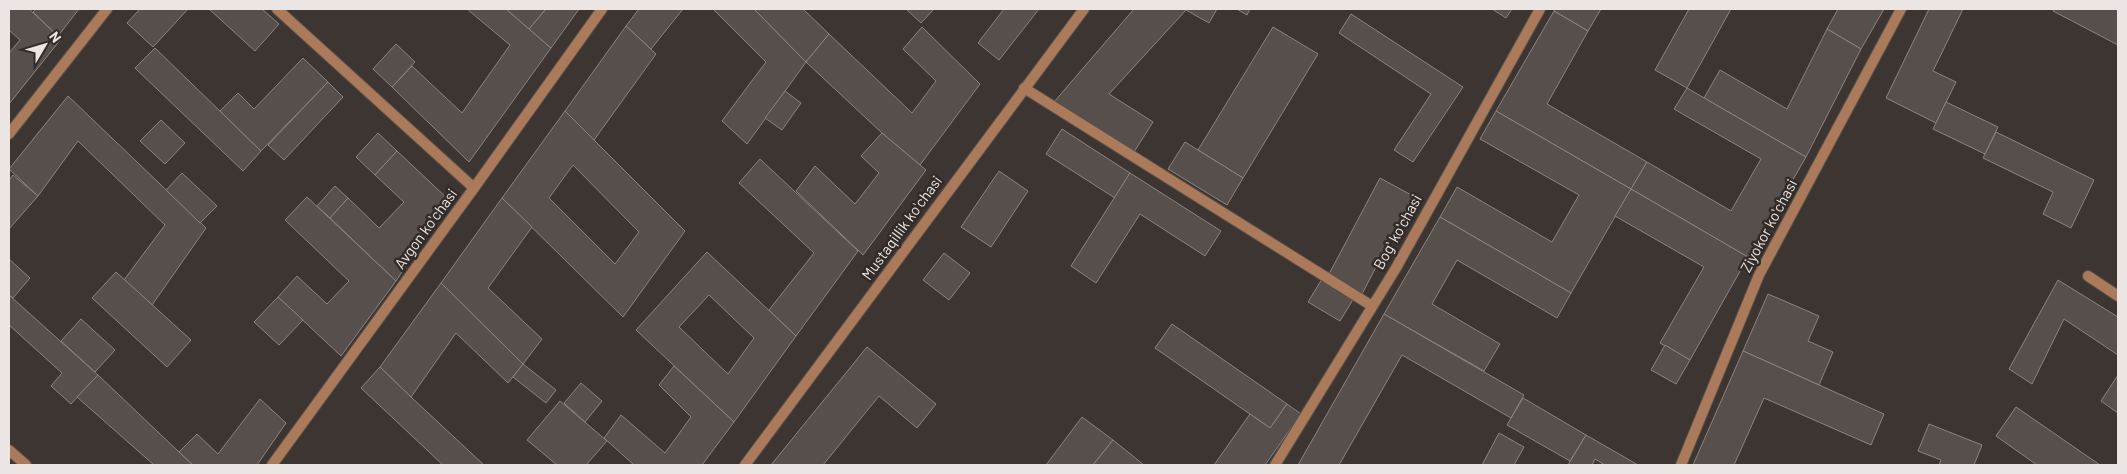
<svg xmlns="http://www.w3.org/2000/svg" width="2127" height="474" viewBox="0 0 2127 474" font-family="Barlow,sans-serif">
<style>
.building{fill:#574f4b;stroke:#8d8480;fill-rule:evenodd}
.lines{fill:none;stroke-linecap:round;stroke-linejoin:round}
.service-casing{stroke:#58514e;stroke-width:12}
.minor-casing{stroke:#58514e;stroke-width:12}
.service{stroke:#ab7a5a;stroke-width:10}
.minor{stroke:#ab7a5a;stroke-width:10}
.labels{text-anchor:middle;stroke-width:5;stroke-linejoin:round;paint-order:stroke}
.street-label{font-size:15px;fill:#ebe6e4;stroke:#322b27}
</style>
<rect width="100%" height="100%" fill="#3c3531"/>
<g class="building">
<polygon points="9,9 29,9 61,39 9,104 9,53 20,40 9,30"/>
<polygon points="36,9 79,9 58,36 33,12"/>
<polygon points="140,9 188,9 153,47 127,23"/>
<polygon points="209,9 262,9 279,24 255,51"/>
<polygon points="467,9 506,9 551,48 469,162 392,87 412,66 462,113 510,45"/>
<polygon points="506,9 546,9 529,29"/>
<polygon points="546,9 579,9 551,48 529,29"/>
<polygon points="639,9 683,9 651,49 626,26"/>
<polygon points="713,9 754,9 806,62 747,144 722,121 766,62"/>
<polygon points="754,9 803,9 829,34 806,62"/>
<polygon points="906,9 934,9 921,23"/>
<polygon points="1004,9 1039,9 999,60 978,43"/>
<polygon points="1134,9 1217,9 1209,23 1186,10 1109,94 1153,122 1134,152 1054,102"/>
<polygon points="1237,9 1250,9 1247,15"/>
<polygon points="1492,9 1512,9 1506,18"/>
<polygon points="1555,9 1601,9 1588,31 1554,11"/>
<polygon points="1689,9 1731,9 1687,88 1655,70"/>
<polygon points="1838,9 1884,9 1861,49 1827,29"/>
<polygon points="1929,9 1963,9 1933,71 1956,82 1936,123 1886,98"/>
<polygon points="2054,9 2118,9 2118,45 2053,11"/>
<polygon points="1554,11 1588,31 1547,104 1647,162 1631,189 1496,111"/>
<polygon points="1351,14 1463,87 1413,162 1394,150 1431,94 1339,33"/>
<polygon points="626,26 656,54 594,140 565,111"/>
<polygon points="922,27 980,84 920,165 882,133 806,62 829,34 912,113 936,81 903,49"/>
<polygon points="1273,27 1318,54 1243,178 1198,150"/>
<polygon points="1827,29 1861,49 1806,157 1704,98 1720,70 1787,109"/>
<polygon points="396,44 415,62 392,87 373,69"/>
<polygon points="155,48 261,151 243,171 135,68"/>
<polygon points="303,58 328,82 261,151 220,111 238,93 254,109"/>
<polygon points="328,82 343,97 284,160 268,145"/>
<polygon points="1687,88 1806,157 1748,257 1631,189 1647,162 1731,211 1761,159 1674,109"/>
<polygon points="785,91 801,103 782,130 765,118"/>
<polygon points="68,96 206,228 152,305 124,280 165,225 78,141 38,196 9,169"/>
<polygon points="1946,102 1998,127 1985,154 1933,129"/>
<path d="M565,111l120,120 -62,86 -121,-119zM573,165l66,67 -24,32 -66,-66z"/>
<polygon points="1496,111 1631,189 1571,293 1440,217 1457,187 1552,242 1579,195 1480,139"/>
<polygon points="161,120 185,143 165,164 140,141"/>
<polygon points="1062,129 1130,173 1115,198 1046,154"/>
<polygon points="1996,132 2094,180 2071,228 2043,214 2053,192 1983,158"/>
<polygon points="378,133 397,151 375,175 356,157"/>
<polygon points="882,133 926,170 863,255 796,191 815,166 855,204 879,173 861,156"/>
<polygon points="1185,142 1243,178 1227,205 1168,169"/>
<polygon points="397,151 449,200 396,281 330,218 348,198 379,228 404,202 375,175"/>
<polygon points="760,159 858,251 796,336 769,310 814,253 739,183"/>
<polygon points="999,171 1028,191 991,247 961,227"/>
<polygon points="182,173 217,206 200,223 166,190"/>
<polygon points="1130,173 1221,231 1205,256 1140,214 1096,283 1071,266"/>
<polygon points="13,175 38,196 9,229 9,180"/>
<polygon points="1380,178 1413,196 1362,294 1328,276"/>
<polygon points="335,186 348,198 330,218 317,206"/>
<polygon points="1631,189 1748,257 1690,360 1660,343 1704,267 1615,216"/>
<polygon points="307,197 396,281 341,356 278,297 297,276 327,304 349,281 285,220"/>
<polygon points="502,198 532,227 488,288 542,339 523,364 441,283"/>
<polygon points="1440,217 1571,293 1557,318 1457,260 1432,304 1500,344 1484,371 1384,314"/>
<path d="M707,252l89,84 -62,86 -98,-92zM709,295l45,43 -26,36 -49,-47z"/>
<polygon points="944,253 970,273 949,300 923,280"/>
<polygon points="9,259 30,278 13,298 9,295"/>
<polygon points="116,272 191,340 167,367 92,298"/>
<polygon points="1322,279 1354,298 1340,321 1308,302"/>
<polygon points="2058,280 2118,317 2118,355 2064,319 2032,384 2009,369"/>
<polygon points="441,283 523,364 508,383 456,333 411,397 380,367"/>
<polygon points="1768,294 1819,316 1808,341 1833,352 1819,385 1743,351"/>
<polygon points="9,295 98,375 71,404 51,386 62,373 9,325"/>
<polygon points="278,297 303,320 279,345 254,322"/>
<polygon points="1384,314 1524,395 1511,418 1402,355 1339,465 1298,465"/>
<polygon points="81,319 115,350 95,372 61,341"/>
<polygon points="1172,324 1287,404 1270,428 1155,348"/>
<polygon points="1665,345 1690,360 1676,384 1651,370"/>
<polygon points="867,347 936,404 917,428 879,396 823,465 771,465"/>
<polygon points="1743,351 1884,414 1871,445 1764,398 1734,465 1693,465"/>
<polygon points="523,364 556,390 546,403 513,377"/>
<polygon points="674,366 734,422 702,465 634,465 604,438 621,415 665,453 691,417 659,385"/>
<polygon points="380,367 411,397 484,465 443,465 361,388"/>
<polygon points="98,375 179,452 193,465 154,465 77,397"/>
<polygon points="2118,375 2118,413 2101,401"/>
<polygon points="581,383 602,401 585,422 564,403"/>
<polygon points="1523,398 1586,435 1570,461 1507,425"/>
<polygon points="260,399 286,423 257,465 193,465 179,452 197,434 218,454"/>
<polygon points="560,401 607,441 586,465 557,465 527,440"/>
<polygon points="1287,404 1301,414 1265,465 1214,465 1250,414 1270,428"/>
<polygon points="2016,407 2100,465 2037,465 1996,436"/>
<polygon points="1082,417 1113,440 1093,465 1046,465"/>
<polygon points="1929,424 1982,445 1974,465 1939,465 1941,460 1918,451"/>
<polygon points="1499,433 1524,447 1514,465 1482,465"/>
<polygon points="1586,435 1638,465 1605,465 1595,459 1592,465 1568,465"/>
<polygon points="1113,440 1144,465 1093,465"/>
</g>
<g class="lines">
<defs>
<g id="service">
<polyline points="277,9 474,188"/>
<polyline points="1024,88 1372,306"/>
</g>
<g id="minor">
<polyline points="9,134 107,9"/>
<polyline points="2088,276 2118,296"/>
<polyline points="9,450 26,465"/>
<polyline points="272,465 474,188 602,9"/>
<polyline points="745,465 1084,9"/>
<polyline points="1275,465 1396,268 1540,9"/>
<polyline points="1681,465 1759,275 1901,9"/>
</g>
</defs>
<use href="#service" class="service-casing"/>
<use href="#minor" class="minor-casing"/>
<use href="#service" class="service"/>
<use href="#minor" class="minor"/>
</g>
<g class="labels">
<g class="street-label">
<text transform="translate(1769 226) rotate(-62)" y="5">Ziyokor koʻchasi</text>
<text transform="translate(902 228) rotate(-54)" y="5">Mustaqillik koʻchasi</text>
<text transform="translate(426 229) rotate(-54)" y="5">Avgon koʻchasi</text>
<text transform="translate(1398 232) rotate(-61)" y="5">Bogʻ koʻchasi</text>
</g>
</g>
<rect width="2127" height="474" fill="none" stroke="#ebe6e4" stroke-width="20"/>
<g transform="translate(45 45) rotate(52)" stroke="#322b27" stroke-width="4" paint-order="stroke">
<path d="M0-4L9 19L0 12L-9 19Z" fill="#ebe6e4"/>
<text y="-8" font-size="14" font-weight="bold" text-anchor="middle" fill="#ebe6e4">N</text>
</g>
</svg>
